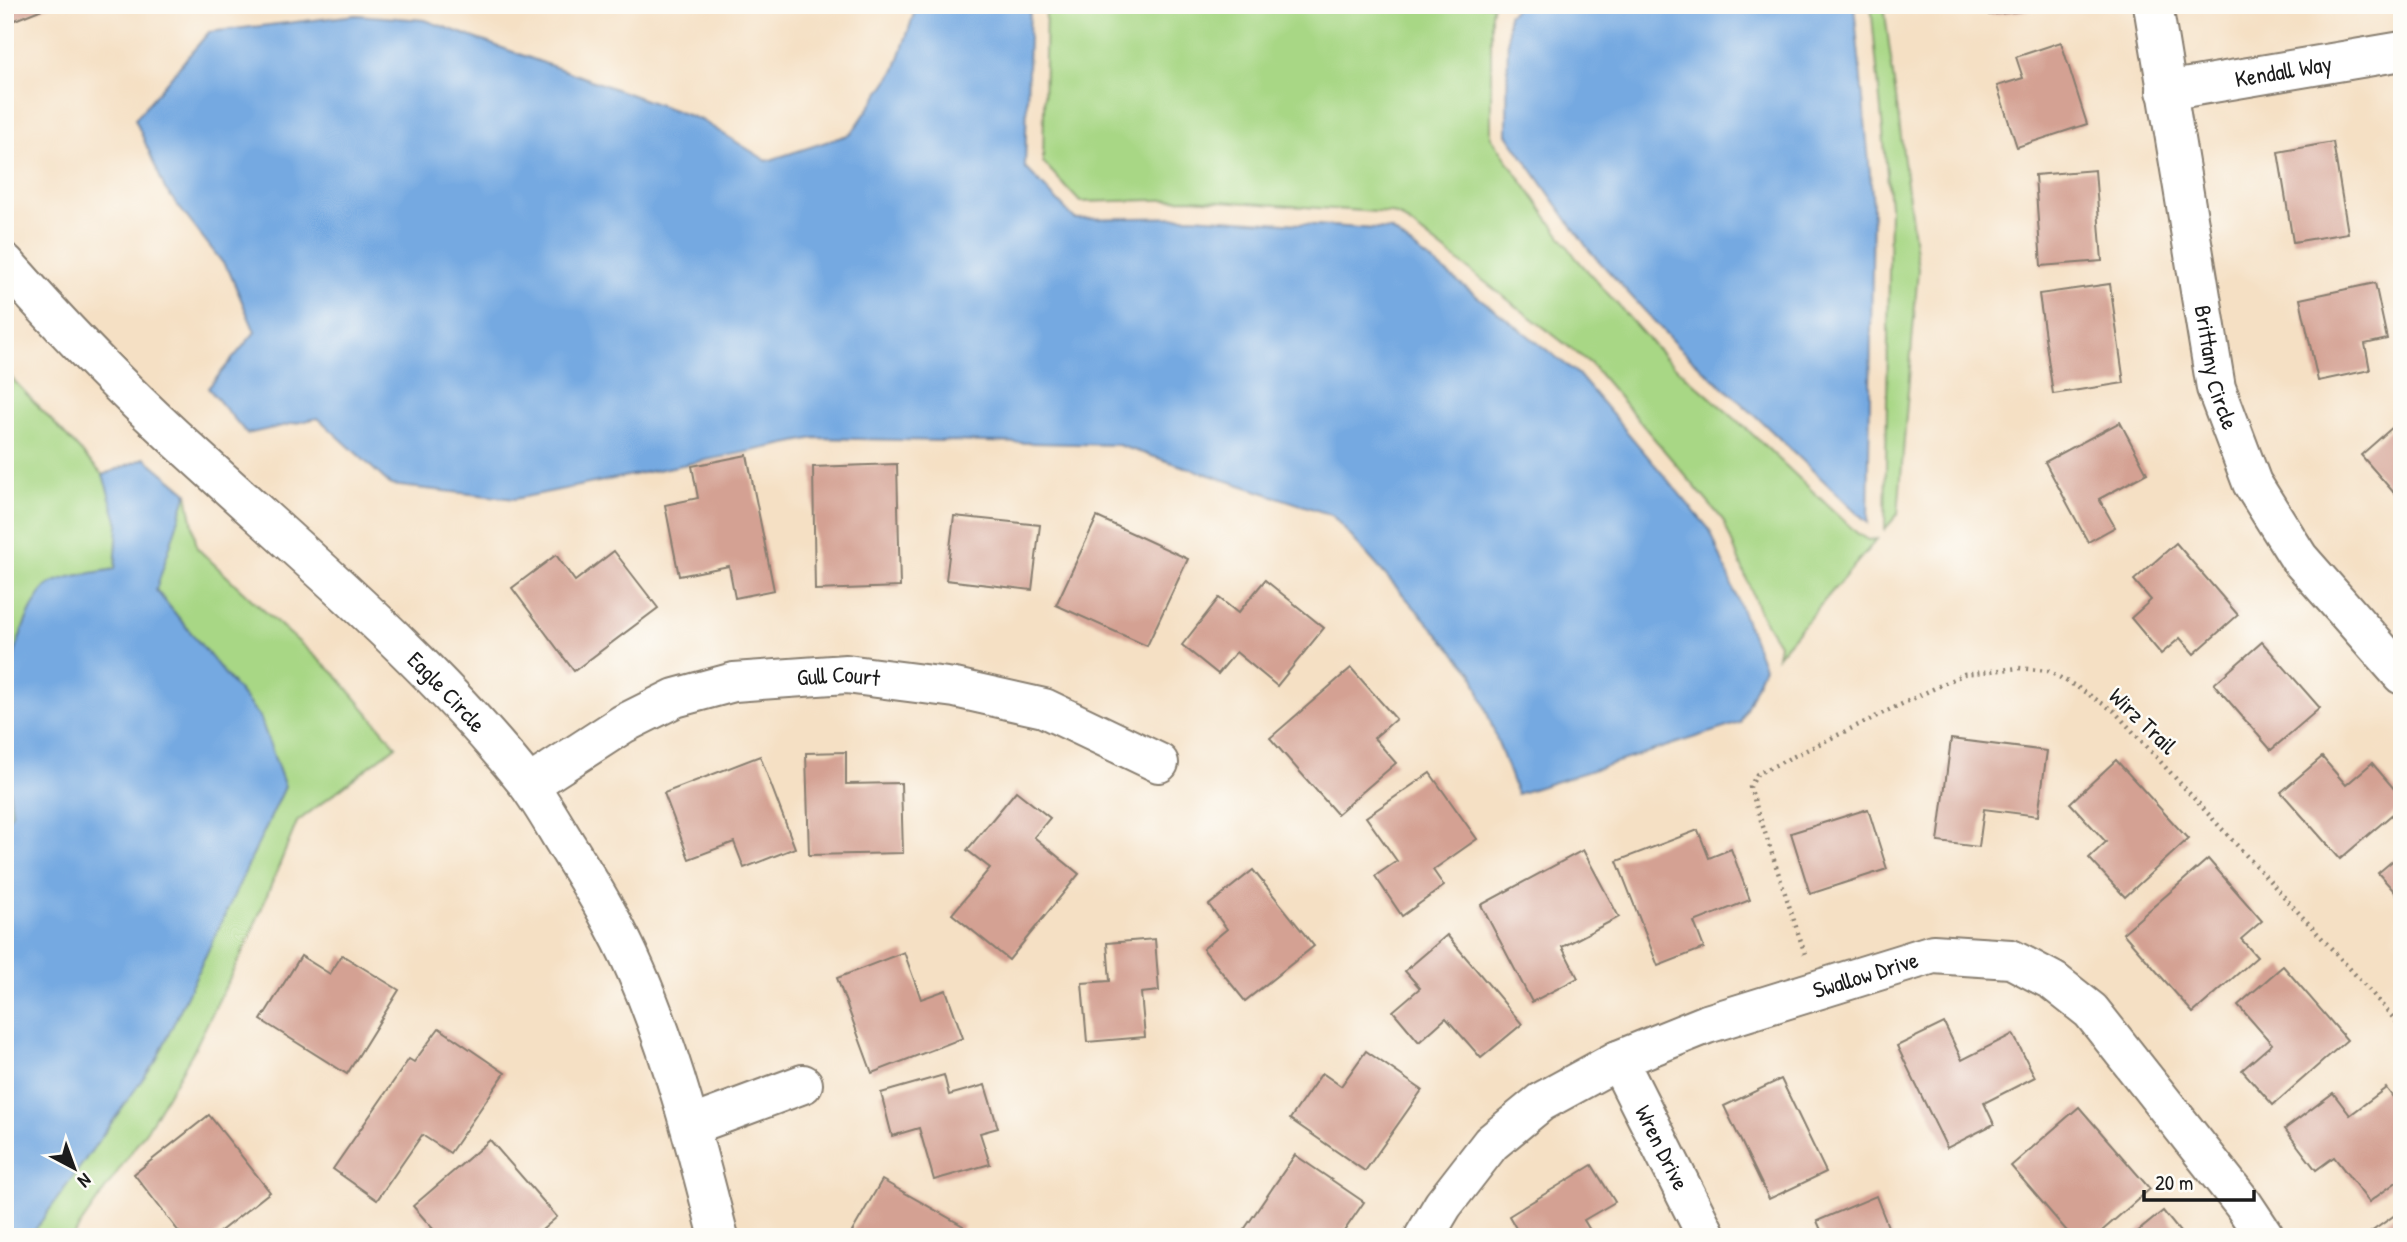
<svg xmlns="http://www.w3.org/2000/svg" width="2407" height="1242" viewBox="0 0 2407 1242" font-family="'Patrick Hand',sans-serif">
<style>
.green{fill:#a8d785;stroke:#627a50;stroke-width:2}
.water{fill:#74a9e1;stroke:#48627e;stroke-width:2}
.building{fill:#d4a193}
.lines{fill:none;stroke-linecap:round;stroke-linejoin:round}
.minor-casing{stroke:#887e70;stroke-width:42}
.path{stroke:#887e70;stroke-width:4.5;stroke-dasharray:2 5;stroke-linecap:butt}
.minor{stroke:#fff;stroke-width:38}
.labels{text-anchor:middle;stroke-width:5;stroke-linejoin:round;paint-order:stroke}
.street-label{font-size:23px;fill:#1c1c1c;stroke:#fdfcf7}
</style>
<rect width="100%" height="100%" fill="#fdfcf7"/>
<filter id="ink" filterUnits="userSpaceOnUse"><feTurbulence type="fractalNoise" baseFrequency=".0143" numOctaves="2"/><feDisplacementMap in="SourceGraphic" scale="14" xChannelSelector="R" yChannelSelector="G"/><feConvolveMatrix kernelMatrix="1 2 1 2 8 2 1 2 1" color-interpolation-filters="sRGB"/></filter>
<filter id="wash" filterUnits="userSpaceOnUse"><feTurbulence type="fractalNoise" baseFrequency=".00686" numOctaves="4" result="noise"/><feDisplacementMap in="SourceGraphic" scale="28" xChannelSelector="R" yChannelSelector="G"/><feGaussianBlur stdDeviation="1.57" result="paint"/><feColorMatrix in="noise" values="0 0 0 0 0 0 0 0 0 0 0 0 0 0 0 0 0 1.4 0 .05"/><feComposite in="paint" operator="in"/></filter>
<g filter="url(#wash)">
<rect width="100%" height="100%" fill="#f5e0c4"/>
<g class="green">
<polygon points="1046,5 1493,5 1491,12 1491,137 1576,258 1664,357 1749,431 1858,534 1868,540 1877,539 1777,656 1779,644 1761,615 1723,520 1591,364 1401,217 1391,213 1191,199 1080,202 1043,162"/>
<polygon points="1871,5 1884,5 1918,269 1898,514 1885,529 1890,206"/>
<polygon points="5,371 103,475 145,458 187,493 197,548 250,598 337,676 396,746 297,822 249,939 194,1050 148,1128 72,1237 5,1237"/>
</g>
<g class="water">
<polygon points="917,5 1030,5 1025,167 1075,219 1192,217 1391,230 1578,374 1710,530 1764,667 1740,723 1517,794 1472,672 1332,515 1118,445 815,438 515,499 391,485 318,418 247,434 208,388 255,332 229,271 165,189 135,119 209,32 356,15 425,20 701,120 767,161 851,134 895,70"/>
<polygon points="1520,5 1854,5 1873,205 1868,523 1759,419 1677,346 1589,250 1507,134 1508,15"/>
<path d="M145,458l42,35 -31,97 104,127 25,70 -128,272 -127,178h-25v-414l7,-10c-8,-67 -12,-144 20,-205 4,-6 9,-18 15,-22 17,-11 48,-13 68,-17l3,-45 -15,-49z"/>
</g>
<g id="blocks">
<g class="building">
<polygon points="5,5 52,5 5,24"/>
<polygon points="1988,5 2053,5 2053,7 1989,15"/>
<polygon points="2061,42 2087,124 2017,147 1997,86 2023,78 2016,57"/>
<polygon points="2333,142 2348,233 2293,242 2278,152"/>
<polygon points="2095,170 2102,261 2041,266 2035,175"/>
<polygon points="2375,283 2387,339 2365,344 2370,370 2318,381 2300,299"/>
<polygon points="2110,284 2124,383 2053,394 2039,294"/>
<polygon points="2402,419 2402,502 2361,455"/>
<polygon points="2120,422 2147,473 2099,499 2115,527 2088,542 2045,462"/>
<polygon points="747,455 774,590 735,598 729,566 679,576 665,505 698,498 692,466"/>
<polygon points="897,464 900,587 815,590 813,467"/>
<polygon points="954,516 1040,525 1032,590 946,580"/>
<polygon points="1097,517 1188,559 1147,646 1056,605"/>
<polygon points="2176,543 2238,615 2194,654 2180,638 2161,654 2131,618 2151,600 2134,580"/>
<polygon points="614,551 658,608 574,671 512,588 556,555 575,581"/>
<polygon points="1265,580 1324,628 1277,686 1236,652 1218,674 1182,645 1219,598 1238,613"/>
<polygon points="2262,642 2320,708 2271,750 2214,684"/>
<polygon points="1351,668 1396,719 1374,738 1396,763 1337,814 1270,738"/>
<polygon points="1951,739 2047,751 2038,816 1984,809 1979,847 1938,842"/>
<polygon points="846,752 846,784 901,783 903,853 809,855 806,753"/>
<polygon points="760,756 795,848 744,868 734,842 689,859 664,793"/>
<polygon points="2322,757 2346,785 2372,763 2402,798 2402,806 2340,859 2281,792"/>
<polygon points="2116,760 2188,839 2125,897 2089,858 2106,842 2070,803"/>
<polygon points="1430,773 1477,839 1433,870 1444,886 1402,916 1375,876 1397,861 1366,817"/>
<polygon points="1016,791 1050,818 1034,837 1079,874 1009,960 952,914 990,868 967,850"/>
<polygon points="1868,809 1887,869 1810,894 1791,833"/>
<polygon points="1698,830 1709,858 1731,849 1750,900 1694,922 1704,948 1658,966 1617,861"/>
<polygon points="1583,850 1619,917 1562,947 1578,978 1532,1002 1481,905"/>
<polygon points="2402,853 2402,900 2378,873"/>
<polygon points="2208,859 2262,921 2241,939 2257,957 2193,1013 2123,933"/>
<polygon points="1253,870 1314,946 1245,1001 1203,949 1227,929 1209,905"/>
<polygon points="1447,935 1522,1024 1481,1058 1446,1018 1419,1042 1393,1011 1420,988 1405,971"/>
<polygon points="1155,939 1159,991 1141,993 1145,1037 1087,1042 1082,983 1110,981 1107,943"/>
<polygon points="904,952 921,999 946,990 963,1038 872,1073 837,978"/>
<polygon points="342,955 399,990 347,1074 261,1020 301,956 330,974"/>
<polygon points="2283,966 2347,1040 2273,1105 2242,1070 2272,1044 2238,1005"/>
<polygon points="1944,1023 1962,1060 2013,1034 2035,1077 1984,1103 1994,1124 1947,1148 1897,1046"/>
<polygon points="439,1028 505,1073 450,1153 422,1135 377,1200 333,1169 409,1059 414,1062"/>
<polygon points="1366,1051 1422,1090 1365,1171 1290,1119 1322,1073 1341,1086"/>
<polygon points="944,1075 949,1095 985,1085 998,1128 980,1133 990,1164 934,1180 919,1128 892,1136 881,1093"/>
<polygon points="1781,1079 1826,1172 1769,1199 1724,1106"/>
<polygon points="2386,1088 2402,1109 2402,1143 2398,1146 2402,1151 2402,1178 2369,1202 2334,1157 2316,1170 2285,1129 2333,1093 2350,1115"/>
<polygon points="2079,1107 2150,1189 2095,1237 2072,1237 2011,1166"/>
<polygon points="209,1115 270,1192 213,1237 183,1237 134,1174"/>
<polygon points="490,1140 557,1217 534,1237 440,1237 413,1206"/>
<polygon points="1295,1155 1364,1202 1340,1237 1239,1237"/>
<polygon points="1592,1165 1615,1202 1584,1220 1594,1237 1521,1237 1509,1216"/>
<polygon points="882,1180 963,1226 957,1237 849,1237"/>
<polygon points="1876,1196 1892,1237 1824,1237 1817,1221"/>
<polygon points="2402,1210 2402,1237 2364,1237"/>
<polygon points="2163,1211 2184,1237 2131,1237"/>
</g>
</g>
</g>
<g filter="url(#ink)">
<use href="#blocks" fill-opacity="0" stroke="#887e70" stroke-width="2"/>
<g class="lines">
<defs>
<g id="minor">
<path id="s1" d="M2153,5l63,383 36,95 47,75 103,117"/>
<path id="s2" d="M2166,91l236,-40"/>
<path id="s3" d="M5,263c48,54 97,106 150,156 126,119 264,228 372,364 15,20 27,42 40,63 25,40 50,81 69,125 37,85 60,176 83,266"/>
<path id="s4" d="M529,785l94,-61 52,-26 59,-16 112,-8 109,14 89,20 115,55"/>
<path id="s5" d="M1618,1060l89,177"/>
<polyline points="690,1126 803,1084"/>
<path id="s6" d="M1424,1237l19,-32 48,-62 50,-41 77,-42 89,-36 226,-70 78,5 42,22 38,30 152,193 22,33"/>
</g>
</defs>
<use href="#minor" class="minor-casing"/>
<polyline class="path" points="1805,954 1750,787 1757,774 1964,674 2019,668 2048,671 2077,687 2114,711 2363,983 2402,1028"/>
<use href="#minor" class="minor"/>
</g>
</g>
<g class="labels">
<g class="street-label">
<text dy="8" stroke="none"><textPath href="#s2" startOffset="119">Kendall Way</textPath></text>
<text dy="8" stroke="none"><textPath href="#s1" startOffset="368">Brittany Circle</textPath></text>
<text dy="8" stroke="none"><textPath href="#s4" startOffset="336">Gull Court</textPath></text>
<text dy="8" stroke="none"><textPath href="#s3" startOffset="616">Eagle Circle</textPath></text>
<text transform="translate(2143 721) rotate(44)" y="8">Wirz Trail</text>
<text dy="8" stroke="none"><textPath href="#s6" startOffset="530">Swallow Drive</textPath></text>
<text dy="8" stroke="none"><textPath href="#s5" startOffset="98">Wren Drive</textPath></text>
</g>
</g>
<rect width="2407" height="1242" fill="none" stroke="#fdfcf7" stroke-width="28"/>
<g transform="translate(74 1168) rotate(139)" stroke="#fdfcf7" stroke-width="5" paint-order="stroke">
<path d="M0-5L12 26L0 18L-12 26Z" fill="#1c1c1c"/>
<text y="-10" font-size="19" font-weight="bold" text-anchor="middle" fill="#1c1c1c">N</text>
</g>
<path d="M2144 1190v10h110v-10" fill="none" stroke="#1c1c1c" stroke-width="3.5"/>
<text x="2155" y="1190" font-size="21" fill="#1c1c1c" stroke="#fdfcf7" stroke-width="5" paint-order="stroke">20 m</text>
</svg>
